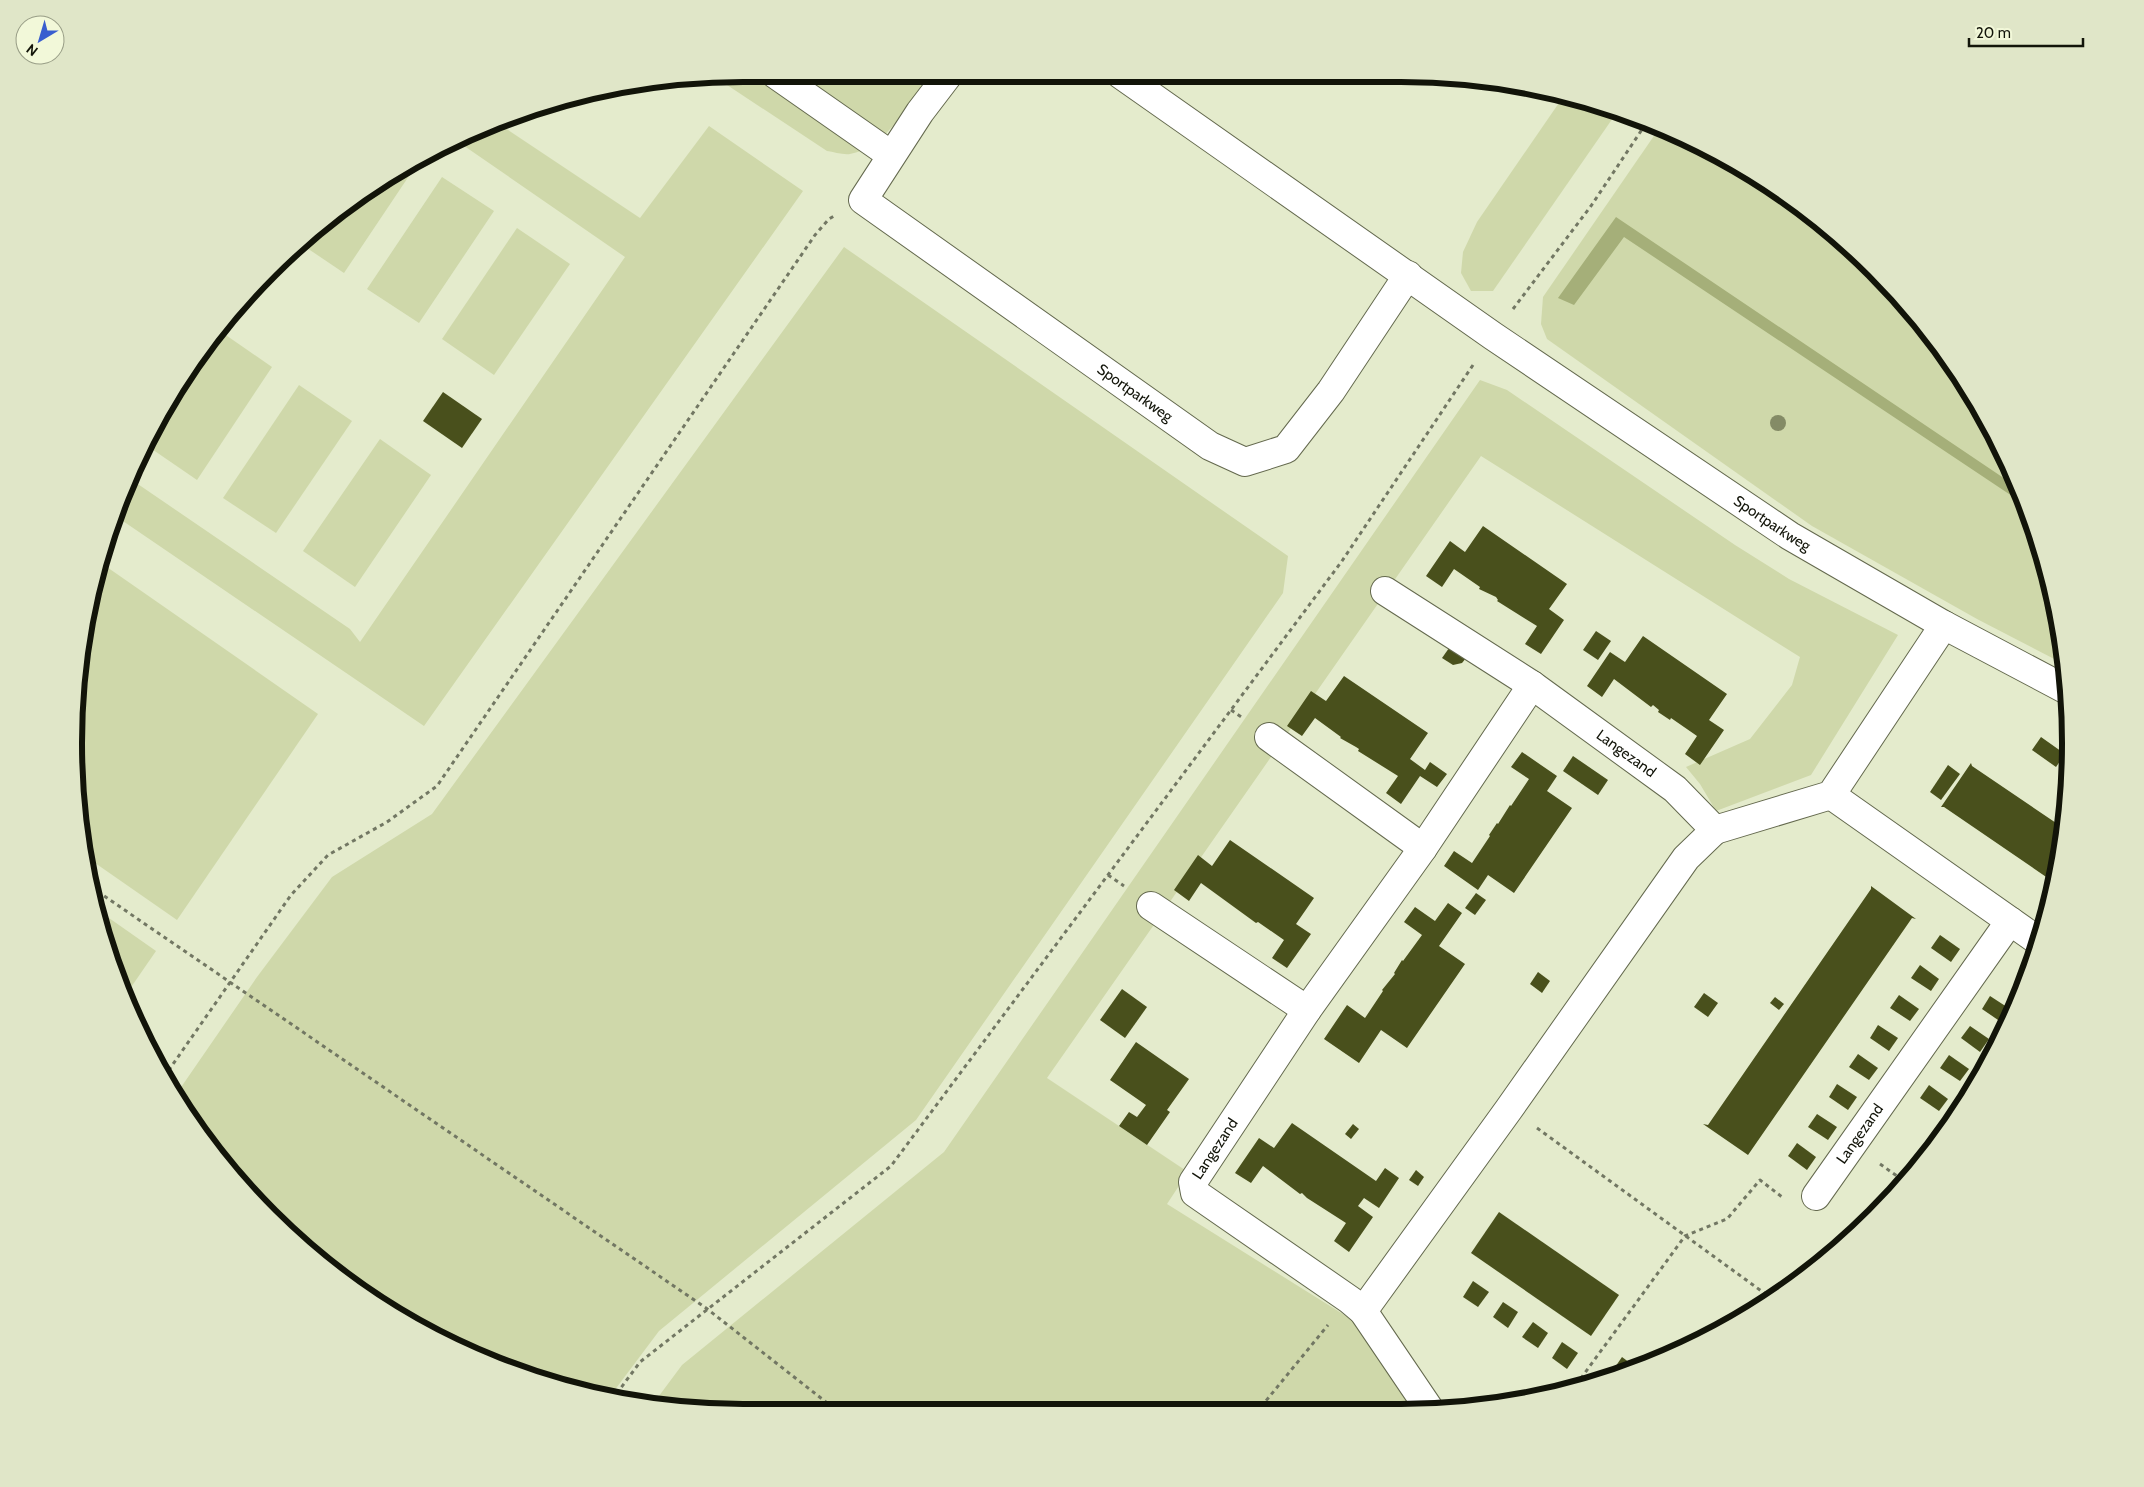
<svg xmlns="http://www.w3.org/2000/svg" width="2144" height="1487" viewBox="0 0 2144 1487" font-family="Cabin,sans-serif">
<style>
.green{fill:#cfd8aa}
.water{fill:#a5af79}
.building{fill:#49501c}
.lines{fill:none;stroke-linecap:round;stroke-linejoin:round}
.street-casing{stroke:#64694e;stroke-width:30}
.path{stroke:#727763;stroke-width:3;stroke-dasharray:4 4;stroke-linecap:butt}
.street{stroke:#fff;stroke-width:28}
.tree{fill:#848b66}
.labels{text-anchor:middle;stroke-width:5;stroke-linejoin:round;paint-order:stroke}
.street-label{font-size:15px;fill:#121409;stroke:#f2f8d9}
.rim{fill:none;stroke:#121409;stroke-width:6}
</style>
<rect width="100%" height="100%" fill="#e4ebcc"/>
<g class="green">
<path d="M744,74h185c-20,28 -41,73 -79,80 -7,1 -16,-2 -23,-3l-112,-74z"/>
<polygon points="1563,97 1615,115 1493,291 1471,291 1461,273 1463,252 1477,222"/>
<polygon points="496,122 640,218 709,126 803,191 424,726 117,517 125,487 129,478 350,629 360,642 625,257 457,141"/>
<polygon points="1658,130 1697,143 1808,212 1874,270 1958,372 2019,487 2057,613 2062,663 1977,619 1812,526 1547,339 1541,324 1543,297"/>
<polygon points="419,161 344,273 304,246 372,186"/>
<polygon points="442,177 494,211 419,323 367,289"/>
<polygon points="517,228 570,264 494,375 442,339"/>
<polygon points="844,247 1288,556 1283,593 916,1120 659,1331 608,1399 487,1362 371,1300 270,1217 187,1116 175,1096 257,977 332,877 432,814"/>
<polygon points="220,331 272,367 197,480 146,445 153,431"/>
<polygon points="1480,380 1507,390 1735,545 1789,579 1898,635 1811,775 1716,811 1700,784 1686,767 1750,739 1792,685 1800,657 1481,456 1047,1078 1188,1172 1167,1204 1370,1331 1418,1412 1400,1413 744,1413 653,1404 682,1365 944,1152"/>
<polygon points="299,385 352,421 276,533 223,498"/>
<polygon points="380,439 431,475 355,587 303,551"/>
<polygon points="104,565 318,714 177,920 85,856 74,744 79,656"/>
<polygon points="99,911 156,951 127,993"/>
</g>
<polygon class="water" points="1616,217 2020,489 2024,504 1624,237 1574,305 1558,298"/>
<g class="building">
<polygon points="443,392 482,419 462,448 423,421"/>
<polygon points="1483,526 1567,584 1549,609 1564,620 1541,654 1525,644 1537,626 1497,601 1498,600 1496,597 1479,589 1480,587 1454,569 1442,587 1426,576 1450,541 1465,552"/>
<polygon points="1596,631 1611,641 1598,660 1583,650"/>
<polygon points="1643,636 1727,694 1709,720 1724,730 1700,765 1685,754 1697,736 1671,718 1670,720 1658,712 1659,710 1653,705 1651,707 1614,679 1602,697 1587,686 1610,652 1625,662"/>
<polygon points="1454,641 1470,653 1462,663 1453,665 1442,658"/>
<polygon points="1344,676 1428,733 1410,759 1425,770 1430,762 1447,774 1437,787 1420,776 1401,804 1386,793 1398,776 1358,751 1359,749 1356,747 1340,738 1341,737 1315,718 1302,736 1287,726 1311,691 1326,701"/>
<polygon points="2041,737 2065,754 2056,767 2032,750"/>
<polygon points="1522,752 1557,776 1547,791 1572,808 1514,893 1488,875 1478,890 1444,866 1454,851 1472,863 1490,836 1489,835 1497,823 1498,824 1510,805 1511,806 1529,779 1511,767"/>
<polygon points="1573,756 1608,780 1598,795 1563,771"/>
<polygon points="1971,763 1972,766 2062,827 2055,883 1944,807 1941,807"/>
<polygon points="1948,765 1960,774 1941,800 1930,792"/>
<polygon points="1230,840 1314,898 1296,924 1311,934 1287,968 1272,958 1284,940 1258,922 1256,923 1201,883 1189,901 1174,890 1198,855 1212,866"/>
<polygon points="1871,886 1916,919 1912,918 1748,1155 1703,1124 1708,1125 1871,889"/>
<polygon points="1476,893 1486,900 1475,915 1465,908"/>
<polygon points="1448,903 1462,913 1439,946 1465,964 1407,1048 1381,1030 1359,1063 1324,1039 1347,1005 1365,1018 1383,991 1382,990 1395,974 1394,973 1402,960 1403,961 1422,935 1404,922 1415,907 1435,921"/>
<polygon points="1940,935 1960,949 1951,962 1931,948"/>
<polygon points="1920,965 1939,979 1931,991 1911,978"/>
<polygon points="1538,972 1550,981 1542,993 1530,984"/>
<polygon points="1122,989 1147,1007 1125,1038 1100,1020"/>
<polygon points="1704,993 1718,1003 1708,1017 1694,1007"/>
<polygon points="1899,995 1919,1009 1910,1021 1890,1008"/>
<polygon points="1990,996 2010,1009 2001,1022 1982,1009"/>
<polygon points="1775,997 1784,1004 1779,1010 1770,1003"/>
<polygon points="1878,1025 1898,1038 1889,1051 1870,1038"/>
<polygon points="1970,1026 1989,1039 1980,1052 1961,1038"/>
<polygon points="1136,1042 1189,1079 1167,1110 1170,1112 1147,1145 1119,1126 1129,1112 1137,1117 1146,1105 1110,1080"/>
<polygon points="1858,1054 1878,1068 1869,1080 1849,1067"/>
<polygon points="1949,1055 1969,1069 1960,1081 1940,1068"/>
<polygon points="1837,1084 1857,1097 1848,1110 1829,1097"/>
<polygon points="1929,1085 1948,1099 1939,1111 1920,1098"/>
<polygon points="1817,1114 1837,1127 1828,1140 1808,1127"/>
<polygon points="1292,1123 1376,1181 1385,1168 1399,1178 1379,1208 1364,1198 1358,1206 1373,1217 1349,1252 1334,1241 1346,1223 1307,1198 1302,1193 1300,1194 1263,1166 1251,1183 1235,1173 1259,1138 1274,1148"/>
<polygon points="1353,1124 1359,1129 1351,1139 1345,1134"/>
<polygon points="1797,1143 1816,1157 1807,1170 1788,1156"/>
<polygon points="1416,1170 1424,1177 1418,1186 1409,1180"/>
<polygon points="1499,1212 1619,1295 1591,1336 1471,1253"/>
<polygon points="1473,1281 1489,1292 1478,1307 1463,1297"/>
<polygon points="1503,1302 1518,1312 1508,1328 1493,1317"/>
<polygon points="1533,1322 1548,1333 1538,1348 1522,1337"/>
<polygon points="1562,1342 1578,1353 1567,1369 1552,1358"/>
<polygon points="1622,1357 1634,1366 1611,1373"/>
</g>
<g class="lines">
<defs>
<g id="street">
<polyline points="775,74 891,155"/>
<path id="s1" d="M949,74l-29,38 -57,88 347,246 35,16 41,-13 45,-58 77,-116"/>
<path id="s2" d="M1120,74l373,262 297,200 154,89 121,64"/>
<path id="s3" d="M1385,591l147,94 143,104 40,41 116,-35 113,-170"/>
<polyline points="1269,737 1423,848"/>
<polyline points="1831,795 2037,940"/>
<polyline points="1151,906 1307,1010"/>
<path id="s4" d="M1816,1196l194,-275"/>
<polyline points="1363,1311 1509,1109 1686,858 1715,830"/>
<path id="s5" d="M1430,1410l-67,-99 -13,-11 -155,-107 -2,-11 114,-172 116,-162 109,-163"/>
</g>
</defs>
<use href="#street" class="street-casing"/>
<g class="path">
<polyline points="1513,309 1591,206 1645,125"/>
<polyline points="1231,710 1243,718"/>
<polyline points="1108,875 1124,886"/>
<polyline points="91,887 706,1308 840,1413"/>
<polyline points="164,1077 291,895 328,855 387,822 437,786 815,235 829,219 834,216"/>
<polyline points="1537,1128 1771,1298"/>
<polyline points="1880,1164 1904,1181"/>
<polyline points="1576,1385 1685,1236 1727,1219 1760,1180 1782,1197"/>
<polyline points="612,1400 640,1362 891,1166 1342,561 1473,365"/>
<polyline points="1256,1413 1328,1325"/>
</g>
<use href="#street" class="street"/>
</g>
<circle class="tree" cx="1778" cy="423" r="8"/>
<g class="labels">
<g class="street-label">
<text dy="5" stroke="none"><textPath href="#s1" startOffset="486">Sportparkweg</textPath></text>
<text dy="5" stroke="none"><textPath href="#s2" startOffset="792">Sportparkweg</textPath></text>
<text dy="5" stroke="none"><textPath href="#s3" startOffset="291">Langezand</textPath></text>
<text dy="5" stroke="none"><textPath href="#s4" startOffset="76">Langezand</textPath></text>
<text dy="5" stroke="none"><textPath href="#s5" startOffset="376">Langezand</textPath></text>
</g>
</g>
<path d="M0 0H2144V1487H0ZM743 82H1401A661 661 0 0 1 2062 743V743A661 661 0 0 1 1401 1404H743A661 661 0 0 1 82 743V743A661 661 0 0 1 743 82Z" fill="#e0e6c8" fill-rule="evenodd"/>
<path class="rim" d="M743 82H1401A661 661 0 0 1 2062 743V743A661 661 0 0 1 1401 1404H743A661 661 0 0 1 82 743V743A661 661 0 0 1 743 82Z"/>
<g transform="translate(40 40) rotate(218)"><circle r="24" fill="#f2f8d9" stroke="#989d86"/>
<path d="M0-4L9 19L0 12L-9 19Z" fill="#395ecf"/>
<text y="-8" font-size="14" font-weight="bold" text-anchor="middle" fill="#121409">N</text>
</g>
<path d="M1969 38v8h114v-8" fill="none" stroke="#121409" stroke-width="2.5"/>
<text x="1976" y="38" font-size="15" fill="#121409" stroke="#f2f8d9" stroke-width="4" paint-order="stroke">20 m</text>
</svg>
